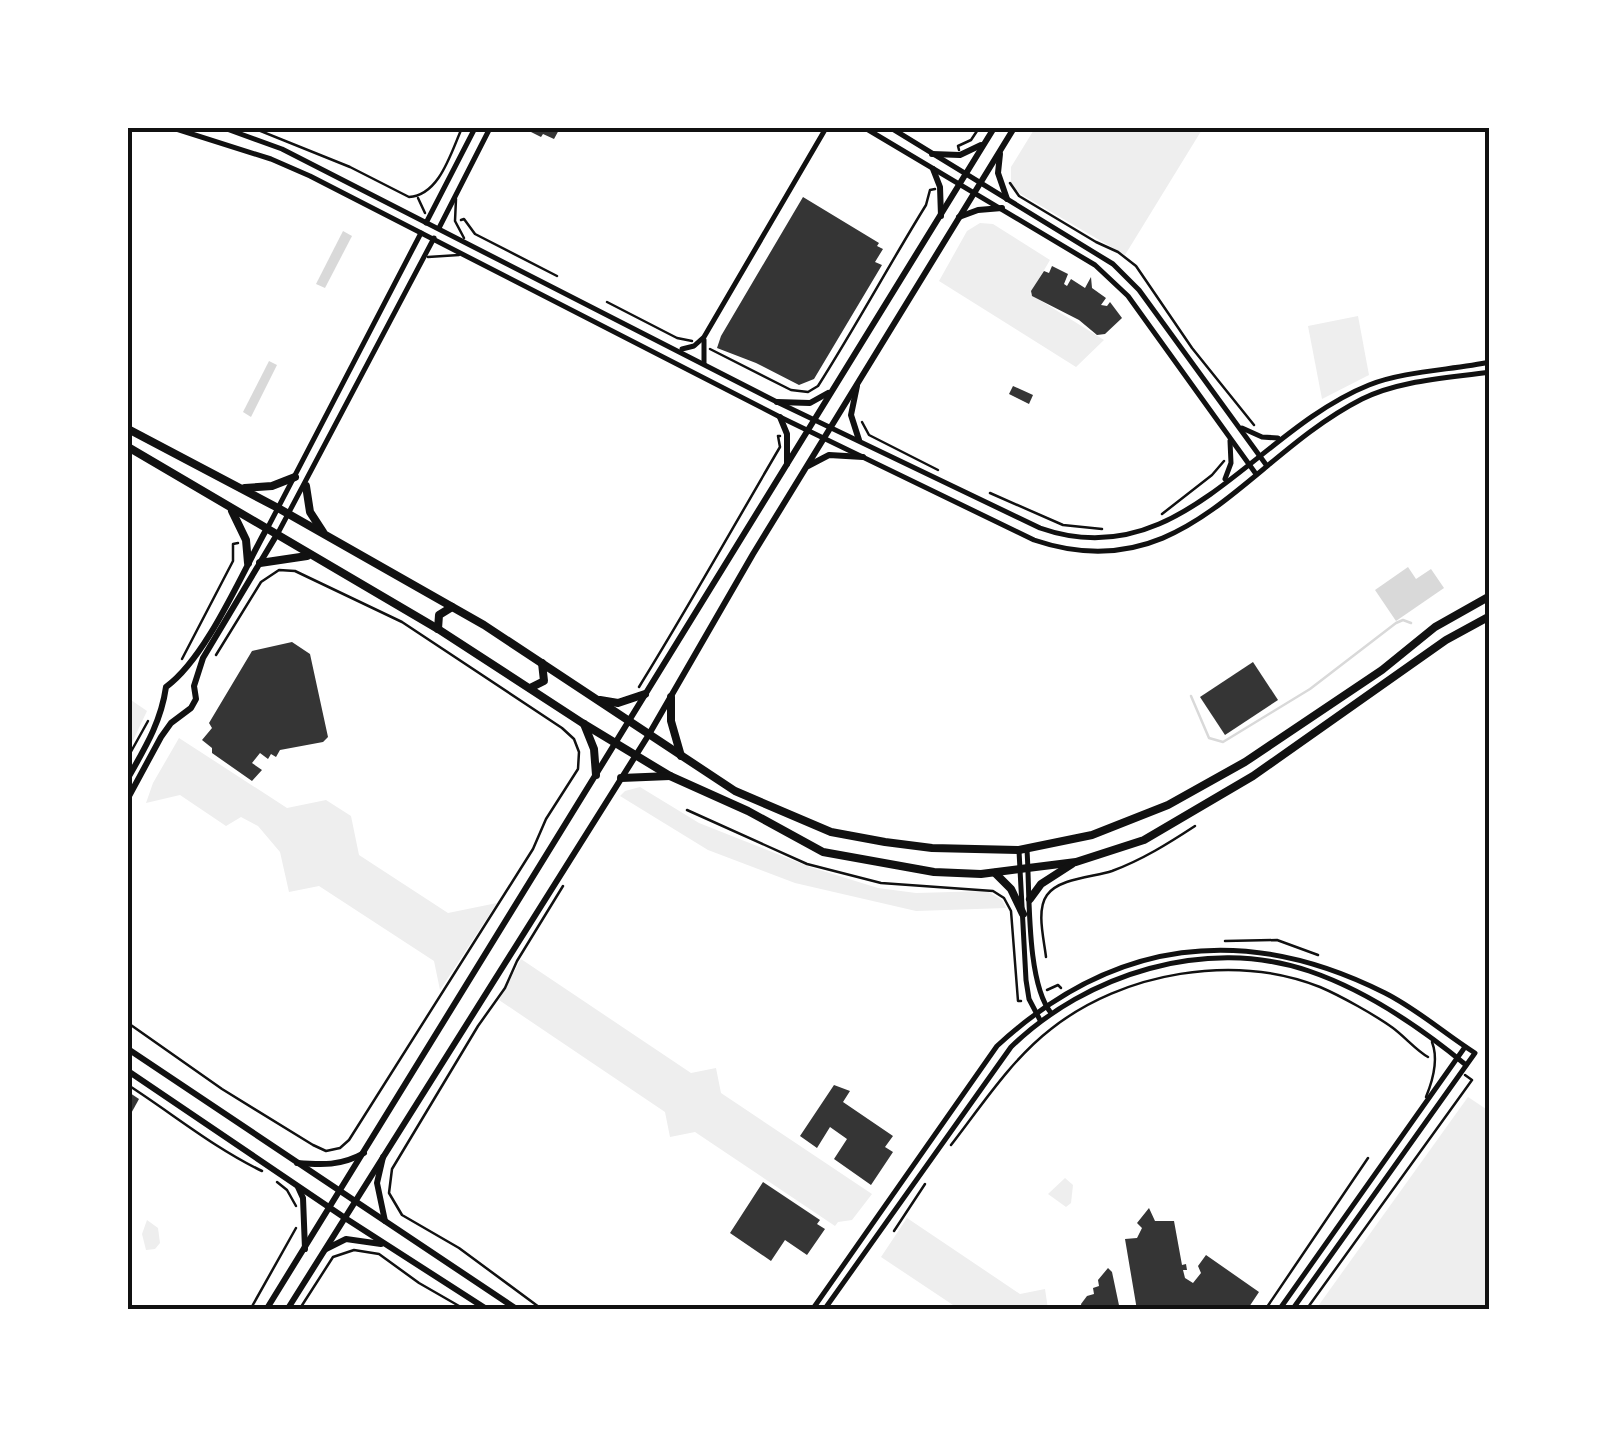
<svg xmlns="http://www.w3.org/2000/svg" width="1617" height="1437" viewBox="0 0 1617 1437" font-family="'DM Sans',sans-serif">
<style>
.green{fill:#eee}
.water{fill:#d9d9d9}
.lines{fill:none;stroke-linecap:round;stroke-linejoin:round}
.stream{stroke:#d9d9d9;stroke-width:2.5}
.building{fill:#353535}
.path{stroke:#111;stroke-width:2.5}
.service{stroke:#111;stroke-width:2.5}
.minor{stroke:#111;stroke-width:5}
.tertiary{stroke:#111;stroke-width:6}
.secondary{stroke:#111;stroke-width:6}
.primary{stroke:#111;stroke-width:8}
.neatline{fill:none;stroke:#111;stroke-width:4}
</style>
<rect width="100%" height="100%" fill="#fff"/>
<g class="green">
<polygon points="1035,128 1203,128 1125,255 1019,193 1011,184 1011,167"/>
<polygon points="980,223 993,224 1050,260 1030,294 1104,340 1076,367 939,281 967,231"/>
<polygon points="1358,316 1369,375 1322,399 1308,326"/>
<polygon points="128,698 147,711 128,751"/>
<polygon points="179,738 287,808 326,800 351,816 359,855 448,913 497,903 440,990 434,961 319,886 289,892 280,852 258,826 241,817 226,826 180,795 146,803 153,783"/>
<polygon points="640,787 699,823 810,867 878,888 916,893 987,891 1002,900 1006,908 916,911 795,883 708,850 620,796 625,791"/>
<polygon points="521,959 691,1073 716,1068 721,1093 872,1194 852,1220 838,1222 835,1226 695,1132 670,1137 665,1112 499,1000"/>
<polygon points="1468,1097 1489,1111 1489,1309 1316,1309"/>
<polygon points="1065,1178 1073,1185 1071,1203 1066,1207 1048,1194"/>
<polygon points="907,1218 1020,1294 1045,1289 1048,1309 959,1309 881,1257"/>
<polygon points="147,1220 158,1228 160,1243 155,1249 146,1250 142,1234"/>
</g>
<g class="water">
<polygon points="343,231 352,236 325,288 316,284"/>
<polygon points="269,361 277,365 251,417 243,412"/>
<polygon points="1408,567 1416,579 1431,569 1444,588 1396,621 1375,590"/>
</g>
<g class="lines">
<polyline class="stream" points="1191,696 1209,738 1223,742 1310,689 1396,623 1403,620 1411,623"/>
</g>
<g class="building">
<polygon points="523,128 560,128 554,139 543,134 541,137"/>
<polygon points="803,197 879,243 877,246 883,249 875,262 882,265 814,379 799,385 756,363 717,348 721,336"/>
<polygon points="1052,266 1068,274 1064,284 1067,286 1071,279 1085,288 1091,277 1092,288 1106,298 1101,305 1107,306 1110,302 1122,318 1105,334 1097,335 1079,320 1032,296 1031,291 1044,271 1049,273"/>
<polygon points="1013,386 1033,395 1029,404 1009,394"/>
<polygon points="292,642 310,654 328,737 323,742 280,750 276,757 271,754 268,759 260,753 252,763 262,770 252,781 212,753 212,748 202,740 212,728 209,723 252,651"/>
<polygon points="1253,662 1278,700 1225,735 1200,697"/>
<polygon points="834,1085 850,1091 843,1102 893,1136 885,1147 893,1152 871,1185 834,1159 847,1139 830,1127 817,1148 800,1136"/>
<polygon points="130,1093 139,1099 128,1119 128,1097"/>
<polygon points="763,1182 820,1220 817,1224 825,1229 807,1255 785,1240 771,1261 730,1233"/>
<polygon points="1149,1208 1155,1221 1174,1221 1182,1265 1186,1264 1187,1270 1183,1270 1185,1278 1193,1283 1201,1273 1198,1266 1206,1255 1259,1292 1249,1307 1137,1310 1125,1239 1137,1238 1142,1228 1137,1223"/>
<polygon points="1108,1268 1112,1272 1120,1310 1082,1310 1081,1304 1087,1296 1094,1294 1093,1288 1099,1286 1098,1280"/>
</g>
<g class="lines">
<g class="path">
<path d="M253,128l97,39 59,30c31,-2 42,-45 53,-69"/>
<polyline points="959,150 958,146 971,140 979,128"/>
<polyline points="1010,183 1019,196 1096,242 1118,252 1136,266 1192,348 1254,425"/>
<polyline points="418,198 425,213"/>
<polyline points="461,220 464,219 475,234 557,276"/>
<polyline points="607,302 677,338 692,341"/>
<path d="M710,349l81,41 17,2 10,-6c38,-60 71,-121 108,-181l4,-15 5,-1"/>
<polyline points="862,422 869,435 938,470"/>
<polyline points="990,493 1063,525 1102,529"/>
<polyline points="1162,514 1212,475 1224,461"/>
<polyline points="182,659 233,561 233,544 238,543"/>
<path d="M639,687c49,-79 94,-160 141,-240l-2,-11h2"/>
<polyline points="128,757 148,721"/>
<polyline points="687,810 807,864 881,883 993,891 1004,898 1011,911 1018,1001 1021,1001"/>
<polyline points="1225,941 1277,940 1318,955"/>
<path d="M1046,957c-2,-18 -10,-47 1,-62 12,-17 47,-18 65,-24 30,-11 57,-28 83,-45"/>
<polyline points="1047,990 1058,985 1061,988"/>
<polyline points="128,1023 222,1089 313,1145 326,1151 340,1148 349,1140 533,849 546,819 578,769 579,752 574,739 562,728 402,622 295,571 279,570 261,582 216,655"/>
<path d="M128,1085c45,29 86,63 134,86"/>
<path d="M951,1145c31,-40 60,-85 100,-116 72,-57 183,-76 269,-42 21,9 55,28 73,41 12,9 24,23 35,29"/>
<polyline points="277,1182 287,1190 296,1206"/>
<polyline points="894,1231 925,1184"/>
<polyline points="250,1310 296,1228"/>
<polyline points="299,1310 333,1257 354,1250 379,1254 419,1283 466,1310"/>
<polyline points="543,1310 459,1248 402,1215 389,1193 392,1169 478,1026 505,988 517,961 563,886"/>
<polyline points="1265,1310 1368,1158"/>
<polyline points="1306,1310 1472,1080 1465,1075"/>
</g>
<g class="service">
<polyline points="456,199 455,221 464,238"/>
<polyline points="428,257 459,255"/>
<path d="M1426,1097c7,-17 13,-37 6,-55"/>
</g>
<g class="minor">
<path d="M173,128l98,31 39,17 470,241 254,123c150,51 212,-82 328,-141 38,-19 87,-21 128,-27"/>
<path d="M224,128l58,21 495,253 263,126c139,49 214,-97 329,-143 35,-14 83,-15 121,-23"/>
<polyline points="865,128 1095,265 1128,296 1256,474"/>
<polyline points="891,128 1113,264 1139,290 1267,466"/>
<polyline points="426,223 475,128"/>
<polyline points="439,228 490,128"/>
<polyline points="704,340 704,363"/>
<polyline points="682,349 694,346 704,337 826,128"/>
<polyline points="1242,428 1262,437 1278,438"/>
<polyline points="1225,479 1231,463 1230,441"/>
<polyline points="267,529 421,233"/>
<polyline points="278,533 434,238"/>
<path d="M1027,850c3,42 -1,132 24,163"/>
<polyline points="1019,851 1026,980 1029,999 1040,1020"/>
<path d="M812,1310l185,-264c116,-107 247,-124 388,-53 32,16 60,41 90,60l-183,257"/>
<path d="M824,1310l187,-263c75,-73 195,-111 298,-76 56,19 111,56 157,94"/>
<polyline points="1279,1310 1465,1047"/>
</g>
<g class="tertiary">
<polyline points="932,154 960,155 981,145"/>
<polyline points="1000,154 998,173 1007,199"/>
<polyline points="933,169 940,187 941,216"/>
<polyline points="959,217 978,210 1002,208"/>
<polyline points="857,386 851,415 859,440"/>
<polyline points="777,402 810,403 828,393"/>
<polyline points="780,417 787,434 787,464"/>
<polyline points="808,466 829,455 863,457"/>
<path d="M128,778c17,-30 33,-56 38,-91 40,-29 75,-112 100,-157"/>
<polyline points="128,798 161,737 171,723 191,708 196,699 194,686 203,658 276,536"/>
<polyline points="266,1310 994,128"/>
<polyline points="287,1310 648,736 753,554 1014,128"/>
</g>
<g class="secondary">
<polyline points="128,1049 518,1310"/>
<polyline points="128,1071 345,1218 488,1310"/>
<polyline points="383,1157 377,1183 385,1221"/>
<path d="M297,1163c25,2 44,3 67,-10"/>
<polyline points="298,1187 303,1198 305,1249"/>
<polyline points="326,1249 346,1239 381,1244"/>
</g>
<g class="primary">
<polyline points="128,429 278,508 484,625 735,791 831,832 885,842 932,848 1019,850 1092,835 1168,805 1245,762 1382,670 1435,627 1490,596"/>
<polyline points="128,447 438,629 584,724 670,776 748,811 823,852 934,872 981,874 1076,862 1144,840 1253,776 1446,640 1490,616"/>
<polyline points="306,486 310,512 323,532"/>
<polyline points="245,488 272,486 295,477"/>
<polyline points="232,511 246,540 248,563"/>
<polyline points="260,563 307,556"/>
<polyline points="438,629 439,615 452,607"/>
<polyline points="530,688 544,681 542,663"/>
<polyline points="671,697 671,721 681,756"/>
<polyline points="600,700 618,703 645,694"/>
<polyline points="584,724 594,749 596,775"/>
<polyline points="621,778 670,776"/>
<polyline points="995,873 1011,889 1023,914"/>
<polyline points="1030,899 1041,884 1072,864"/>
</g>
</g>
<rect width="1617" height="1437" fill="none" stroke="#ffffff" stroke-width="260"/>
<rect x="130" y="130" width="1357" height="1177" class="neatline"/>
</svg>
